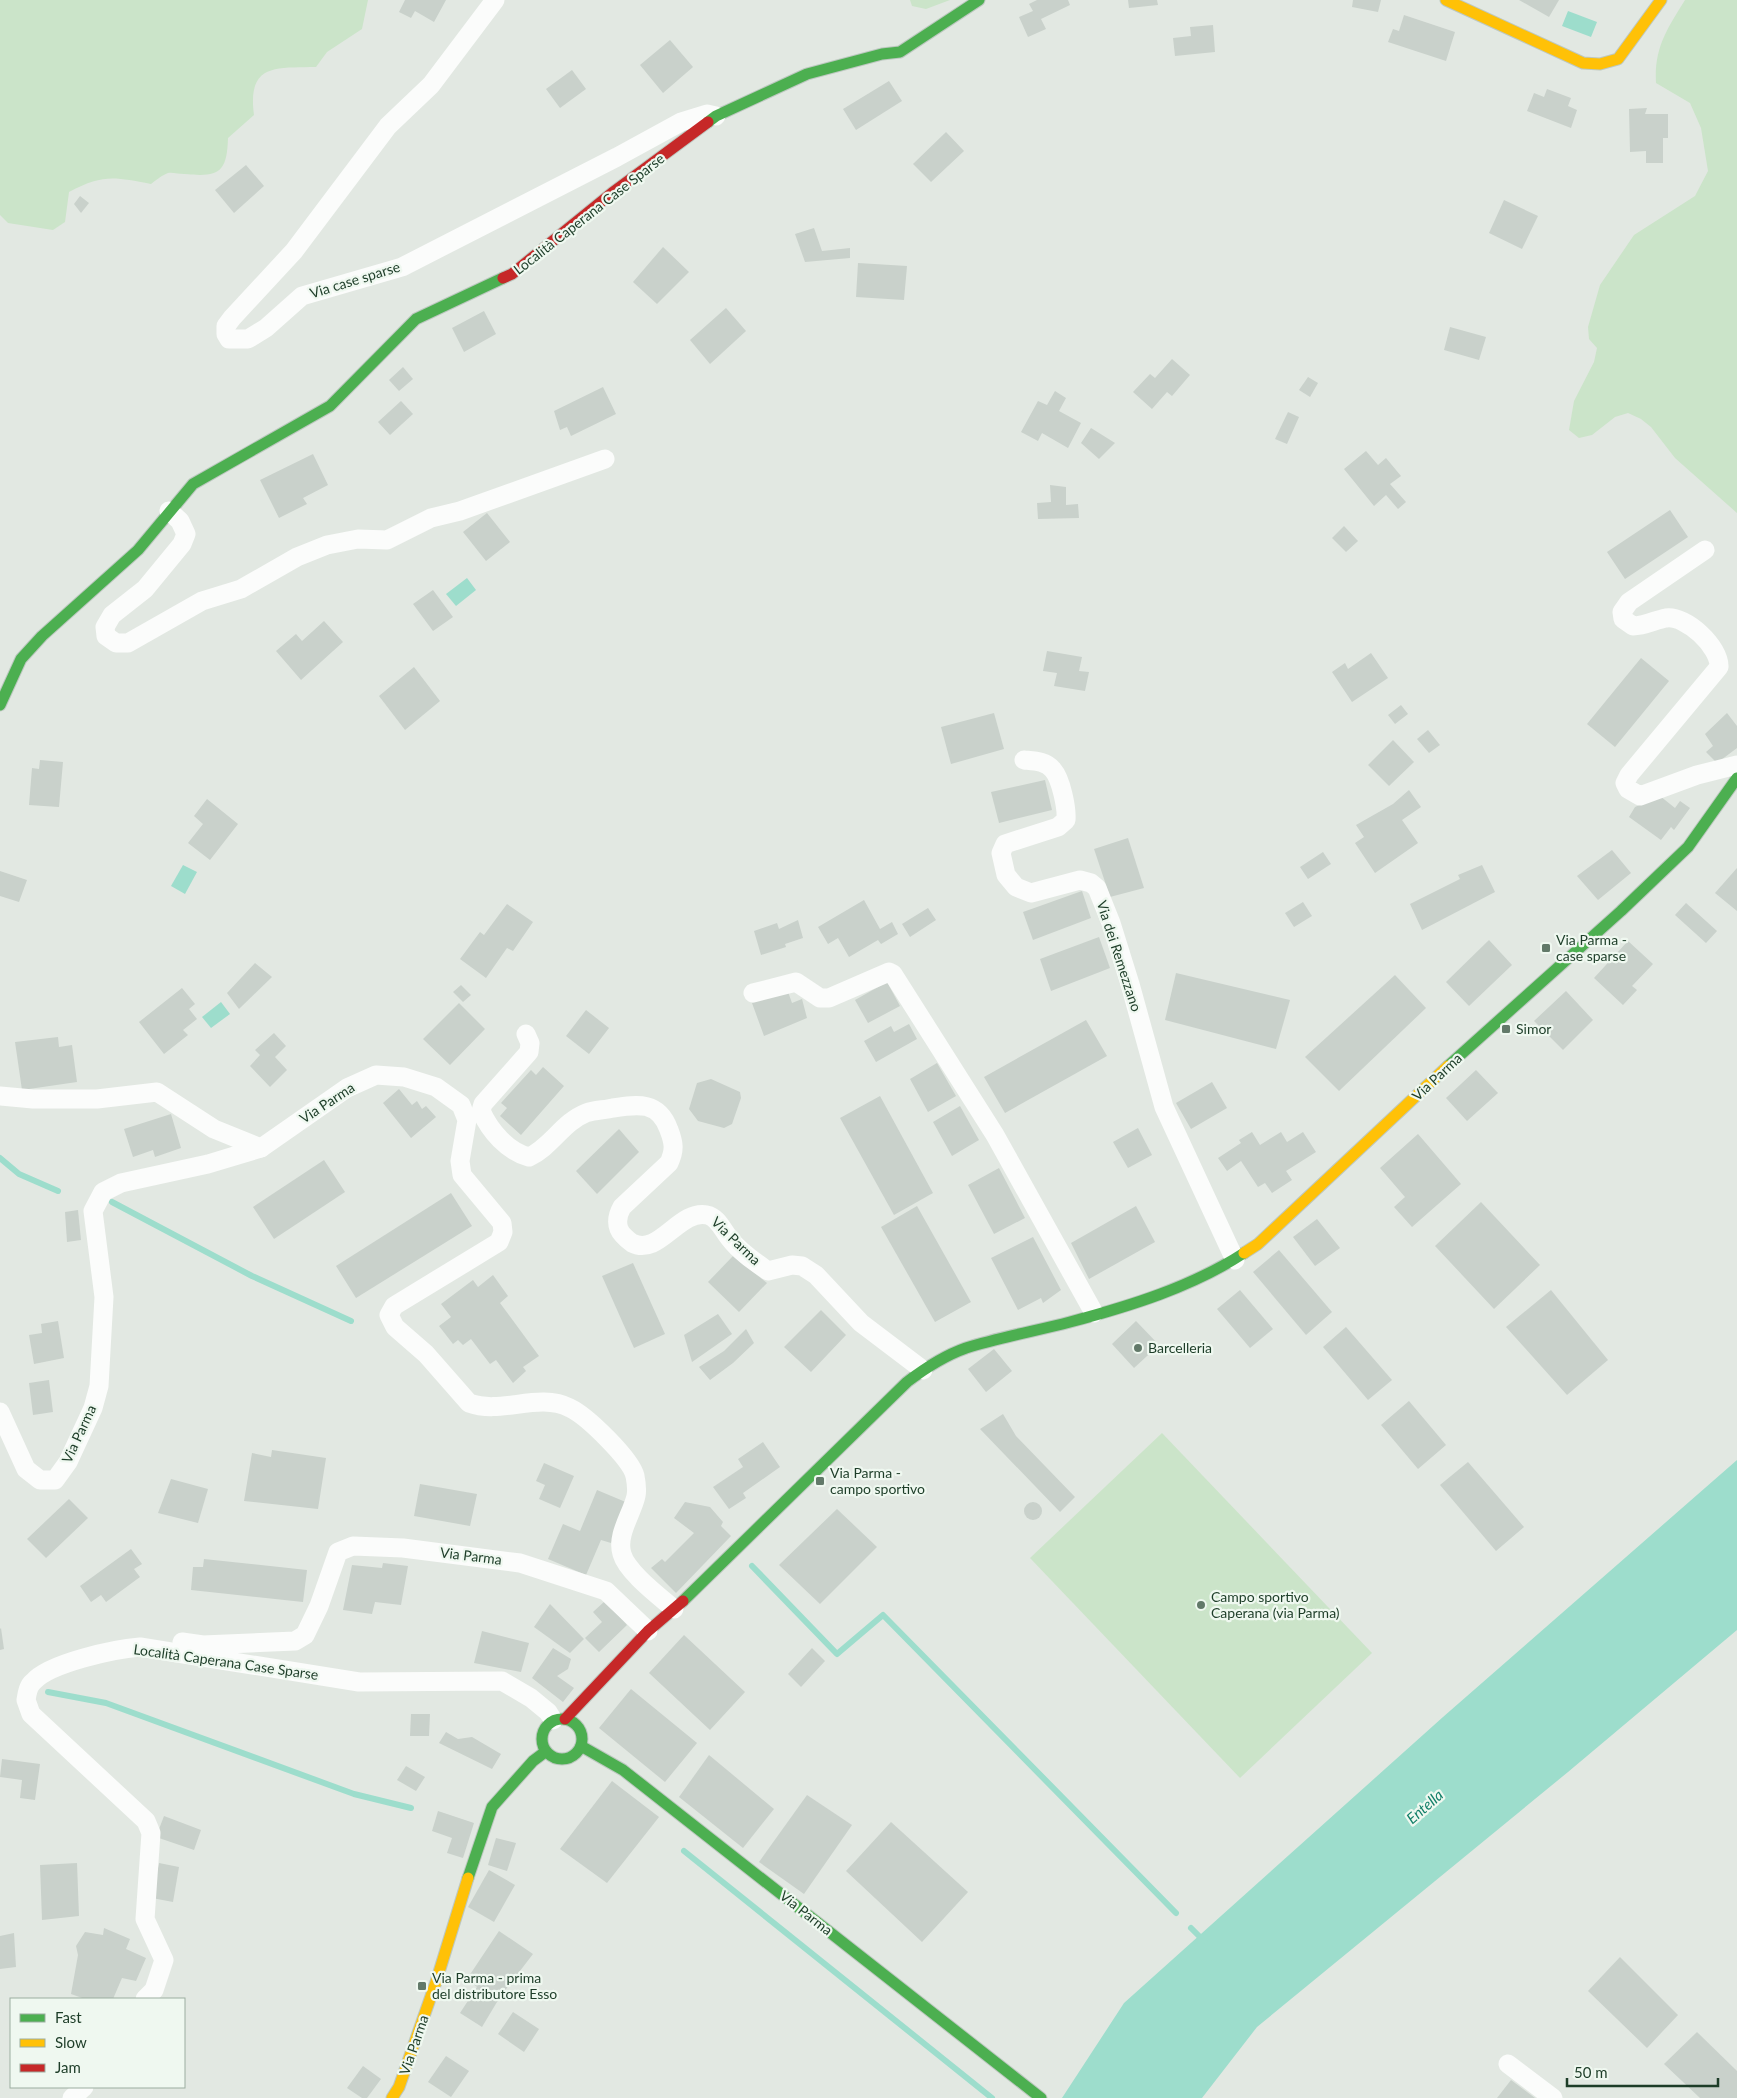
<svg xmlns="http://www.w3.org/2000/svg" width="1737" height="2098" viewBox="0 0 1737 2098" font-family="Lato,sans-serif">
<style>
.green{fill:#cbe4c9}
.water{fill:#9dddcc}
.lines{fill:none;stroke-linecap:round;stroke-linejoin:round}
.stream{stroke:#9dddcc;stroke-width:6}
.building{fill:#c9d1cb}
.fast-casing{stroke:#bdc8c0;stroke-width:13}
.slow-casing{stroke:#bdc8c0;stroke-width:13}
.jam-casing{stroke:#bdc8c0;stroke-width:13}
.street{stroke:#fbfcfb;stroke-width:19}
.fast{stroke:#4caf50;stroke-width:11}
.slow{stroke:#ffc107;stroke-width:11}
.jam{stroke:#c62828;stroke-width:11}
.poi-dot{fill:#627969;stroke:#eff8f0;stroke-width:2}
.labels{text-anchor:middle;stroke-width:4.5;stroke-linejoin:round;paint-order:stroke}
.street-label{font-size:14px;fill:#1d3d28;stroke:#eff8f0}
.poi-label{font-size:14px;fill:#1d3d28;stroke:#eff8f0;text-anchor:start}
.water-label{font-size:15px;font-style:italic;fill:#117f68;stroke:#eff8f0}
</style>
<rect width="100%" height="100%" fill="#e2e8e2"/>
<g class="green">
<path d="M0,0h368l-6,29 -35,23 -11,15c-40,1 -69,-4 -62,48l-26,23c-1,36 -10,39 -44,36 -5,0 -12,-2 -16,-1 -6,2 -13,8 -17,11 -37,-7 -48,-10 -82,8l-4,30 -12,8 -45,-7 -8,-8z"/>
<polygon points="910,0 950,0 926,9 912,6"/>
<path d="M1685,0h52v513l-62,-55 -24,-31 -10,-8 -13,-6 -13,4 -23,18 -13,3 -10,-8 5,-29 20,-39 3,-14 -8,-9 -1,-12 12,-42 34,-50 61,-39 13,-25 -7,-43 -11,-25 -34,-20c-2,-35 11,-54 29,-83z"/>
<polygon points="1162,1433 1372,1653 1240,1778 1030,1558"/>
</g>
<g class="water">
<polygon points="1568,11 1597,22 1591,37 1562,26"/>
<polygon points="467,578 476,590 456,606 446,594"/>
<polygon points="183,865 197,872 185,894 171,886"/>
<polygon points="221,1002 230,1014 211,1028 202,1017"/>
<polygon points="1737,1460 1737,1630 1568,1772 1257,2027 1202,2098 1062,2098 1124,2003 1443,1717"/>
</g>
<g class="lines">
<g class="stream">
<polyline points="0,1158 19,1174 58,1191"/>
<polyline points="112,1202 252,1276 351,1321"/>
<polyline points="752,1566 837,1654 883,1615 1176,1913"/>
<polyline points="48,1692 106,1703 354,1794 411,1808"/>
<polyline points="684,1851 992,2098"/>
<polyline points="1191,1928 1204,1941"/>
</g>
</g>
<g class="building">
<polygon points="405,0 446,0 434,22 415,11 411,18 399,12"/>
<polygon points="1037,0 1068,0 1070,5 1041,19 1046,29 1028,37 1019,17 1033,11 1029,4"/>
<polygon points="1128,0 1157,0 1158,5 1129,8"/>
<polygon points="1353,0 1381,0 1378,12 1352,7"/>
<polygon points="1519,0 1559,0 1549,17"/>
<polygon points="1404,15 1455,32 1446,61 1388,42 1393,29 1399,31"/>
<polygon points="1213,25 1215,52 1175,56 1173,38 1191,36 1190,27"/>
<polygon points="670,40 693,67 663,93 640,65"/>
<polygon points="572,70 586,89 560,108 546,89"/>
<polygon points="889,81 902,101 856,130 843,109"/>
<polygon points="1547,89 1571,98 1568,106 1577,110 1571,128 1527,111 1534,93 1544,97"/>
<polygon points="1647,108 1645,114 1668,114 1668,138 1663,138 1663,163 1646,163 1646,151 1630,152 1629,109"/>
<polygon points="946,132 964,151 931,182 913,164"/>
<polygon points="246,165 264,186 234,213 215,190"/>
<polygon points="80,196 89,203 81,213 74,204"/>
<polygon points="1504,200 1538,216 1522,249 1489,233"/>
<polygon points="814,228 822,251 850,248 850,258 805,262 795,234"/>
<polygon points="663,247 689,272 657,304 633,282"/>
<polygon points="858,263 907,266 904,300 856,297"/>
<polygon points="726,308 746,331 710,364 690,340"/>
<polygon points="484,311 496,334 464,352 452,328"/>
<polygon points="1450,327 1486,337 1479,360 1444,350"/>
<polygon points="1172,359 1190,375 1172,396 1167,392 1152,409 1133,392 1150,374 1155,378"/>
<polygon points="403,367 413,379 399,391 389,380"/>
<polygon points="1308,377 1318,383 1310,397 1299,390"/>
<polygon points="603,387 616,414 571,436 567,427 560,430 554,411"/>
<polygon points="1055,391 1066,398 1059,411 1081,423 1068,448 1042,433 1038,441 1021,432 1038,401 1047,405"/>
<polygon points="401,401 413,414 390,435 378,422"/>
<polygon points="1288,412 1299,417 1287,444 1275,439"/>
<polygon points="1091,428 1115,443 1099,459 1081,443"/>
<polygon points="1366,451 1378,465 1386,458 1401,476 1390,484 1406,502 1398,509 1386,495 1374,506 1344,469"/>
<polygon points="313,454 328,485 303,498 307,504 279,518 260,480"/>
<polygon points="1050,485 1066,487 1066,505 1078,504 1079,518 1038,519 1037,503 1051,502"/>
<polygon points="1670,510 1688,537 1625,579 1607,552"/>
<polygon points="487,513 510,542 486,561 463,532"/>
<polygon points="1344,526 1358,541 1346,552 1332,538"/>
<polygon points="433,590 453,617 433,631 413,604"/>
<polygon points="324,621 343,642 301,680 276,651 296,634 302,641"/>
<polygon points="1047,651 1082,657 1079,671 1089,672 1085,691 1054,686 1057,673 1043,671"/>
<polygon points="1371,653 1388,678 1352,702 1332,672 1345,663 1348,669"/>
<polygon points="1641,658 1669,681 1615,747 1587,724"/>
<polygon points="414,667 440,701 405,730 379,696"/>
<polygon points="1401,705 1408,714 1395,724 1388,715"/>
<polygon points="994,713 1004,749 951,764 941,727"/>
<polygon points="1727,713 1737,726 1737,748 1717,763 1706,752 1713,746 1705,734"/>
<polygon points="1428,730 1440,745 1429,753 1417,739"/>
<polygon points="1393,740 1414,762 1389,786 1368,765"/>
<polygon points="40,760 63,762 59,807 29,805 32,768 39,769"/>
<polygon points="1045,780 1052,810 999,823 991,792"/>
<polygon points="1409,790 1421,807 1402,820 1418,843 1375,873 1355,843 1364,837 1356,825 1393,804"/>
<polygon points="1660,796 1675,808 1680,801 1690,808 1674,830 1671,827 1661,840 1629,817 1635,807"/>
<polygon points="207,799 238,824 210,860 188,843 203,824 194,816"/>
<polygon points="1128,838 1144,888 1110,897 1094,849"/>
<polygon points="1612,850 1631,873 1598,900 1577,876"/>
<polygon points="1323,852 1331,864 1308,879 1300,867"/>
<polygon points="1482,865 1495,892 1422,930 1410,904 1460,879 1458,875"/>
<polygon points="1737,868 1737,911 1715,893"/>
<polygon points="0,871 27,880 19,902 0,896"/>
<polygon points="1082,891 1091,918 1033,940 1023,912"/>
<polygon points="864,900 880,929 892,922 898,934 881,944 878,940 849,957 838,938 828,944 818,927"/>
<polygon points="1303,902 1312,916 1294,927 1285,913"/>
<polygon points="1686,903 1717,931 1706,943 1675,915"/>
<polygon points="507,904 533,922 513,951 507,948 486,978 460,959 480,932 484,935"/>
<polygon points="928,908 936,920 910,937 902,924"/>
<polygon points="798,920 803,938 785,944 786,947 761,955 754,931 777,923 779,929"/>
<polygon points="1099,937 1110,968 1051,991 1040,959"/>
<polygon points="1489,940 1512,965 1469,1006 1446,982"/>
<polygon points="1628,941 1653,964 1632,986 1637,990 1623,1005 1594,978"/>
<polygon points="255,963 272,977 239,1009 227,993"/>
<polygon points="1176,973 1290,1000 1276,1049 1165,1020"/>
<polygon points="1395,975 1426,1008 1339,1091 1305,1057"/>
<polygon points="887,982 900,1006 868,1023 855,1000"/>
<polygon points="461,985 471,995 463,1002 453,992"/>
<polygon points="182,988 195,1004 189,1009 197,1019 183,1030 188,1035 164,1054 139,1022"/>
<polygon points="787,989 792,1003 802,999 807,1018 764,1036 752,1003"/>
<polygon points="1566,991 1593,1020 1563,1050 1534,1021"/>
<polygon points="459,1003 485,1029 450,1065 423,1039"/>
<polygon points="586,1010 609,1028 589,1054 566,1036"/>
<polygon points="1086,1020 1107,1056 1005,1113 984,1077"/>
<polygon points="909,1024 917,1039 876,1062 864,1041 891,1026 894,1032"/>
<polygon points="274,1033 286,1046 275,1057 287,1070 270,1087 250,1066 260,1055 255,1050"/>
<polygon points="58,1037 59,1047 72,1045 77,1082 22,1090 15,1042"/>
<polygon points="937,1063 956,1096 928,1112 910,1079"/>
<polygon points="543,1067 564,1086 521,1135 500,1116 507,1108 501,1103 531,1070 536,1075"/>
<polygon points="1476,1070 1498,1093 1467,1121 1446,1098"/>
<polygon points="711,1079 740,1092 741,1098 732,1124 724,1128 698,1121 689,1109 697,1083"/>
<polygon points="1212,1082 1227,1108 1191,1129 1176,1103"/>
<polygon points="399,1089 412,1105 417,1101 422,1109 426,1106 436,1117 411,1138 383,1103"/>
<polygon points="880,1096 933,1193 894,1215 840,1118"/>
<polygon points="960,1106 979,1140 952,1156 933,1122"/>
<polygon points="171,1114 181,1148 155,1157 153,1150 133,1157 124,1129"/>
<polygon points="1138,1128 1152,1155 1128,1168 1113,1142"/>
<polygon points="619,1129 639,1152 597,1194 576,1171"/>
<polygon points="1252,1132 1260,1145 1281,1132 1287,1142 1303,1132 1316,1152 1286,1171 1292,1180 1272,1193 1265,1183 1258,1187 1241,1161 1227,1171 1218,1158 1241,1143 1239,1140"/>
<polygon points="1418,1134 1461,1184 1412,1227 1394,1207 1405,1197 1380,1168"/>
<polygon points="324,1160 345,1192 274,1239 253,1207"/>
<polygon points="999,1168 1025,1218 994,1234 968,1185"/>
<polygon points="451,1193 472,1226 356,1298 336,1266"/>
<polygon points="1481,1202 1540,1265 1494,1309 1435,1246"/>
<polygon points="917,1206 971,1302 935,1322 881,1227"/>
<polygon points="1136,1206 1155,1242 1089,1279 1071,1243"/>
<polygon points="78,1210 81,1240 67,1242 65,1212"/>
<polygon points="1317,1219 1340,1248 1315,1266 1293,1237"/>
<polygon points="1033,1237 1061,1290 1043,1303 1041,1298 1018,1310 991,1258"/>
<polygon points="1279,1250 1332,1312 1306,1335 1253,1272"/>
<polygon points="733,1256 767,1283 739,1312 708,1282"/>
<polygon points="633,1263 665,1334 634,1348 602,1276"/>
<polygon points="493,1275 508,1296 500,1303 539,1356 523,1367 526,1371 513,1383 496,1360 490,1364 471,1339 463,1345 458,1340 453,1344 439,1326 451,1317 441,1304 473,1280 478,1287"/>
<polygon points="1240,1290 1273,1329 1250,1348 1217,1309"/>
<polygon points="1551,1290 1608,1360 1567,1395 1506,1327"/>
<polygon points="821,1310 846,1335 811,1372 784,1347"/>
<polygon points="718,1314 732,1334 692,1362 684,1335"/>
<polygon points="58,1321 64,1358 34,1364 29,1335 42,1333 41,1324"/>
<polygon points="1136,1321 1159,1345 1134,1368 1112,1344"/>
<polygon points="1346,1327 1392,1380 1368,1400 1323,1347"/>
<polygon points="746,1329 754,1343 733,1363 710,1380 699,1367 724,1351"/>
<polygon points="994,1349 1012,1371 986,1392 968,1369"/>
<polygon points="49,1380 53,1412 33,1415 29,1383"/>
<polygon points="1409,1401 1446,1445 1418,1469 1381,1425"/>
<polygon points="1003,1414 1016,1436 1075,1497 1060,1512 980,1429"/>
<polygon points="763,1442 780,1467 743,1493 746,1498 729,1509 713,1487 743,1467 738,1459"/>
<polygon points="272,1450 326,1458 318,1509 244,1501 252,1453 271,1457"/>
<polygon points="1468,1462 1524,1527 1496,1551 1440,1485"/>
<polygon points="544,1463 574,1476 560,1508 539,1499 545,1485 536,1481"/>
<polygon points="171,1479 208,1489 198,1523 158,1513"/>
<polygon points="420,1484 477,1494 470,1526 414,1516"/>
<polygon points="597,1490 628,1503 611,1543 601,1540 586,1575 548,1559 563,1524 580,1531"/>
<polygon points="69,1499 88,1518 46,1558 27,1539"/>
<polygon points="685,1502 710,1507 723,1522 721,1526 731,1536 676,1593 651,1568 662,1559 665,1562 694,1533 674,1518"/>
<circle cx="1033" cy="1511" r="9"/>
<polygon points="837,1509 877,1547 820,1604 779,1565"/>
<polygon points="131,1549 142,1564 134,1569 140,1577 106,1602 101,1595 91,1602 80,1586"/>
<polygon points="204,1559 307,1570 303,1602 191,1590 193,1567 203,1567"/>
<polygon points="383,1563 408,1566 401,1605 375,1602 372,1614 343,1610 352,1565 382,1568"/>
<polygon points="605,1601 627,1625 599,1652 585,1638 602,1622 593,1612"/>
<polygon points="550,1604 584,1639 570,1653 534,1627"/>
<polygon points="1,1628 4,1649 0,1650 0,1629"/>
<polygon points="482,1631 529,1643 521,1672 474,1663"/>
<polygon points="684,1635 745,1692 710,1730 649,1673"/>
<polygon points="553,1648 571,1659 568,1669 557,1676 574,1688 563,1702 532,1678"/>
<polygon points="812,1648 825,1661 801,1687 788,1674"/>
<polygon points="631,1689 697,1743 665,1782 599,1728"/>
<polygon points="411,1714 430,1714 429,1736 410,1736"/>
<polygon points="446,1732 458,1739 472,1737 501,1754 492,1769 439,1743"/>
<polygon points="709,1755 774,1809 743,1848 679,1797"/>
<polygon points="2,1759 40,1764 35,1800 20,1798 22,1780 0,1777"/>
<polygon points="406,1766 425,1777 416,1791 397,1780"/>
<polygon points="612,1781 659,1817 607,1883 560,1849"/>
<polygon points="807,1795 852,1825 804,1894 759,1862"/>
<polygon points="438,1811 474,1823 463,1858 447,1853 452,1838 432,1831"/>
<polygon points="164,1816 201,1830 194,1850 156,1837"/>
<polygon points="891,1822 968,1892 922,1942 846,1871"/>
<polygon points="496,1838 516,1843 507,1871 488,1865"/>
<polygon points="77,1863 79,1916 42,1920 40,1865"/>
<polygon points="159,1863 179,1867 173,1902 152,1898"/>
<polygon points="489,1870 515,1885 494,1922 468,1907"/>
<polygon points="104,1928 130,1939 126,1949 146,1958 136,1981 122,1978 113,1999 85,1999 71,1994 78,1955 76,1946 85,1932 103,1935"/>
<polygon points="499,1931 533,1954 500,1997 482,2027 460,2013 477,1987 467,1979"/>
<polygon points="14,1933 16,1967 0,1969 0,1936"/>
<polygon points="1620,1957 1678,2015 1647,2048 1588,1991"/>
<polygon points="513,2012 539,2029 524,2052 498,2034"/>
<polygon points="1697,2032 1737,2071 1737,2098 1700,2098 1664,2064"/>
<polygon points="446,2056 469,2071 451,2097 428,2082"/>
<polygon points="363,2066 381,2079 367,2098 362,2098 347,2088"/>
<polygon points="1511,2080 1535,2098 1497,2098"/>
</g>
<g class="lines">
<defs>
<g id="fast">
<polyline points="708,122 716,116 807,74 882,54 900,52 979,0"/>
<polyline points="0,705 21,659 42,636 138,550 193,484 330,406 416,319 503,278"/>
<polyline points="1448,1066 1621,911 1688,847 1737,778"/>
<path d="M683,1601l224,-219c17,-13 39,-27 59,-34 34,-11 70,-17 104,-26 60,-16 122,-35 174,-69"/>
<circle cx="562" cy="1739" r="20"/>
<polyline points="581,1746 623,1770 1041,2098"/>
<polyline points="468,1878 492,1807 533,1761 545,1752"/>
</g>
<g id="slow">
<polyline points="1446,0 1583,63 1600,64 1618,59 1661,0"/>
<polyline points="1244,1253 1258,1244 1448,1066"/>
<polyline points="392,2098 399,2087 436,1982 468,1878"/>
</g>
<g id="jam">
<polyline points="503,278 512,274 612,193 708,122"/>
<polyline points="565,1719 648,1631 683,1601"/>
</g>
</defs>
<use href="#fast" class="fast-casing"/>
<use href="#slow" class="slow-casing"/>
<use href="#jam" class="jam-casing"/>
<g class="street">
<polyline points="495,0 431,85 388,126 294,251 232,318 226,326 226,334 229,339 248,339 266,328 302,296 402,267 617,157 681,122 707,114 716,116"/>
<polyline points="169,511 180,521 186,534 182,544 145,589 112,615 105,627 106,636 116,643 128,643 202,601 241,589 297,557 327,545 358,539 387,540 431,518 460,511 605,459"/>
<path d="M1705,550l-76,52 -7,10 1,7 10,7c12,0 22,-6 33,-8 20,-3 54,29 53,49l-90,108 -4,8 3,6 12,7 57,-21 40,-10"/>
<path d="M1024,760c10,1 22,1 29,10 8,9 14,38 13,50l-8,7 -53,17 -4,9 5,22 10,12 15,6 49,-13 11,3 6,5 14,35 19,61 34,123 71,153"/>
<polyline points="753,993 796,982 820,998 829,998 889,972 893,974 995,1135 1094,1313"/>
<path d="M526,1034l4,9 -1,9 -46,52 -2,7c9,20 26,40 48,46 22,-10 34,-35 57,-44 8,-3 18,-3 27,-5 25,-4 46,-7 56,22 5,13 6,20 0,33l-47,44c-4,7 -6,14 -3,22 2,5 9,11 13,14 27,14 47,-34 75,-28 11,2 16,16 23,24 10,13 25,23 38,32l24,-6 10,1 14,9 45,48 62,47"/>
<polyline points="0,1096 33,1099 97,1099 157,1092 214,1129 261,1148"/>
<path d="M0,1412l26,57 14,11h15l13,-18 25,-54 6,-22 5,-89 -11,-86 10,-19 18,-9 87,-19 53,-16 86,-60 29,-13 28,2 32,10 25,18 6,15 -7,41 2,14 40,48 1,9 -4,10 -105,64 -5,9 6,12 31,27 43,49c33,12 69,-11 101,5 17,8 61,51 65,68 1,5 2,15 1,20 -4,18 -20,39 -14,58 5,18 37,42 52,55"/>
<polyline points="182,1642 203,1645 295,1641 305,1635 319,1606 338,1552 353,1546 403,1548 520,1563 606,1591 648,1631"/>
<path d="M145,1999l9,-9 10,-30 -19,-41 6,-86 -5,-12 -115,-107 -5,-14c1,-6 2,-14 7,-18 16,-19 82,-33 107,-35l219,35 143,-1 29,17 17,14 5,8"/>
<polyline points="1508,2064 1553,2098"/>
<polyline points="72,2098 84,2087"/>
</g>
<use href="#fast" class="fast"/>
<use href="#slow" class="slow"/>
<use href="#jam" class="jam"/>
</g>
<g class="poi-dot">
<rect x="1541" y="943" width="10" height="10" rx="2.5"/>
<rect x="1501" y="1024" width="10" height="10" rx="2.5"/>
<circle cx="1138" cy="1348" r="5"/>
<rect x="815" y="1476" width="10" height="10" rx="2.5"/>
<circle cx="1201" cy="1605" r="5"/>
<rect x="417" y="1981" width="10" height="10" rx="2.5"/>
</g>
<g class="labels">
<g class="street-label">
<text transform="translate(589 214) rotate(-38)" y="5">Località Caperana Case Sparse</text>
<text transform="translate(355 280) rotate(-17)" y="5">Via case sparse</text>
<text transform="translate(1119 956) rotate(72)" y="5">Via dei Remezzano</text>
<text transform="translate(1437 1077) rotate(-43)" y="5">Via Parma</text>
<text transform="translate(327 1103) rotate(-33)" y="5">Via Parma</text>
<text transform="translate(736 1241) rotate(44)" y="5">Via Parma</text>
<text transform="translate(79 1434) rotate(-65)" y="5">Via Parma</text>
<text transform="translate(471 1556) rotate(7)" y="5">Via Parma</text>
<text transform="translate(226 1662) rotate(8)" y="5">Località Caperana Case Sparse</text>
<text transform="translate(806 1913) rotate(38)" y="5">Via Parma</text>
<text transform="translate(414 2045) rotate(-71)" y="5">Via Parma</text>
</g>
<g class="poi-label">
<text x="1556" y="945">Via Parma -<tspan x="1556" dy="16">case sparse</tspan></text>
<text x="1516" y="1034">Simor</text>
<text x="1148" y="1353">Barcelleria</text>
<text x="830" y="1478">Via Parma -<tspan x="830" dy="16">campo sportivo</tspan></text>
<text x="1211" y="1602">Campo sportivo<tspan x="1211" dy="16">Caperana (via Parma)</tspan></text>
<text x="432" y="1983">Via Parma - prima<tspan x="432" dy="16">del distributore Esso</tspan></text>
</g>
<g class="water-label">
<text transform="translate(1425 1807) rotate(-41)" y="5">Entella</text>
</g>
</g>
<rect x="10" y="1998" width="175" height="90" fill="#eff8f0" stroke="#9bada0"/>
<rect x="20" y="2014" width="25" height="8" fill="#4caf50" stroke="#9bada0"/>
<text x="55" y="2023" font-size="15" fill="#1d3d28">Fast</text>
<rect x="20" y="2039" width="25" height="8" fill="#ffc107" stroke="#9bada0"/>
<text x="55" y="2048" font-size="15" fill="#1d3d28">Slow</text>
<rect x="20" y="2064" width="25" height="8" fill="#c62828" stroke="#9bada0"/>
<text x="55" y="2073" font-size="15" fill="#1d3d28">Jam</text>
<path d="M1567 2078v8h151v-8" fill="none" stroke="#1d3d28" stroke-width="2.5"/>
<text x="1574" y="2078" font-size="15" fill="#1d3d28" stroke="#eff8f0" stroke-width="4" paint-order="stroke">50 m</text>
</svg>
